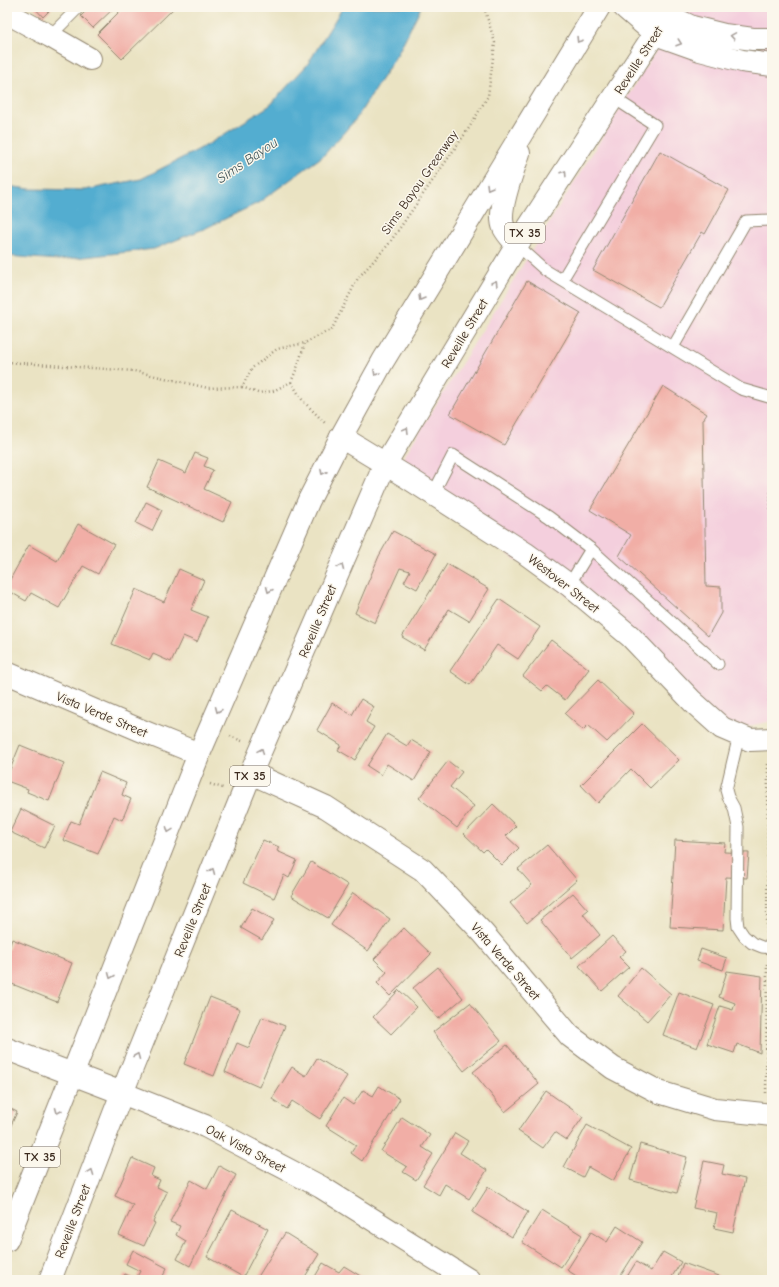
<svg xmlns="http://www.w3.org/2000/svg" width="779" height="1287" viewBox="0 0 779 1287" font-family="'Comic Neue',sans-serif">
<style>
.built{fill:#f4cfdd}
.water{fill:#52add0;stroke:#466c77}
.building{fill:#f1aea6}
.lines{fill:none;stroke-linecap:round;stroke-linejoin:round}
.lane-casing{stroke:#928670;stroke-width:13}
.street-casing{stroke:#928670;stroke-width:24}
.primary-casing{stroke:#928670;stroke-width:24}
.path{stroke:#928670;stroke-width:2.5;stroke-dasharray:1 3;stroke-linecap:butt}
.lane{stroke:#fff;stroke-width:11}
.street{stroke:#fff;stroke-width:22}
.primary{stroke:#fff;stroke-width:22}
.oneway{stroke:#a79f9a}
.labels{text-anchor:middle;stroke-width:3;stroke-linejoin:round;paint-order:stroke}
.shield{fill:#fbf7ec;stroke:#75685c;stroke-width:1}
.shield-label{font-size:12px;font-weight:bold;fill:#3b2a1e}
.street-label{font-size:13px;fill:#3b2a1e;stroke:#fbf7ec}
.water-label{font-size:14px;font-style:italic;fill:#43585c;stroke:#fbf7ec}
</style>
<rect width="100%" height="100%" fill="#fbf7ec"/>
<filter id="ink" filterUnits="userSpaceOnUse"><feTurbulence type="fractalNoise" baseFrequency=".025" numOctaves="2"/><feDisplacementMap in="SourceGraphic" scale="8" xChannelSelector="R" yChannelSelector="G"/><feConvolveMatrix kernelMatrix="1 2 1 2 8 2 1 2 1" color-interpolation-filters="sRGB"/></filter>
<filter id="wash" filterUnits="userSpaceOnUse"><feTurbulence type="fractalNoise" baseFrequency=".012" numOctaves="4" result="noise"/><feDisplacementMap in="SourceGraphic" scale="16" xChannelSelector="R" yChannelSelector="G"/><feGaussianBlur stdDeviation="0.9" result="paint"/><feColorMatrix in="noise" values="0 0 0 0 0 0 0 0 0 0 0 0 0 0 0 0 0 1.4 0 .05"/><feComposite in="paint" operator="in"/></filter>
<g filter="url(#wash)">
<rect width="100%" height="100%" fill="#eae3c3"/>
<polygon class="built" points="683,7 772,7 772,721 719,732 628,638 393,474"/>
<polygon class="water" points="343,7 421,7 398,53 356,119 323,156 258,203 206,228 154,249 58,260 7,256 7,186 30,189 85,190 141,179 207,145 269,106 307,65"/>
<g id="blocks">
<g class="building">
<polygon points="34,7 53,7 43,17"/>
<polygon points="90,7 115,7 93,28 81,16"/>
<polygon points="124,7 175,7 122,59 97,34"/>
<polygon points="660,151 729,190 705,234 702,232 659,307 593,270"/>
<polygon points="527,281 581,313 504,445 450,414"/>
<polygon points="663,386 707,414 703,420 706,586 721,587 721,613 708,636 619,556 631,535 590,510"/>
<polygon points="195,453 208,458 204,466 213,470 204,489 232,502 223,522 147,487 159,461 186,473"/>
<polygon points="146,502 162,510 152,531 136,523"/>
<polygon points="78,524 114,544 98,574 83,566 59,608 31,593 26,601 7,590 7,585 29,545 57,561"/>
<polygon points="393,531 436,554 417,589 404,582 410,571 400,568 375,623 355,613 379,556"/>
<polygon points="447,564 489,589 469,621 449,609 424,650 402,637"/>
<polygon points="179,569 204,580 191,610 208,617 197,642 183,636 171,662 153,654 150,660 112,644 136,589 164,602"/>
<polygon points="499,599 540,627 518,659 497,645 470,685 450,671"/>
<polygon points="551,640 589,669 565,700 547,686 542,691 523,676"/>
<polygon points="598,680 634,714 607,742 588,725 583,730 565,714"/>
<polygon points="361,699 374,707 366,722 374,727 355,760 338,750 341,745 317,730 332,703 352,715"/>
<polygon points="642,724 679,760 650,788 631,769 598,803 581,785"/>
<polygon points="387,734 407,746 411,740 431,752 414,781 387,764 381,775 367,766"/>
<polygon points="20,745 64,763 49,801 27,792 28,789 7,781 7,777"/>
<polygon points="448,761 462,772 450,787 474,806 457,828 419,798"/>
<polygon points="100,772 126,783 122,795 131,799 122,820 114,816 98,854 63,840 71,821 79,824"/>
<polygon points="493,804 516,826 506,836 519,848 502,865 486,849 483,852 464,834"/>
<polygon points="21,809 55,826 44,848 10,832"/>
<polygon points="263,840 279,847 277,851 297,860 289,878 284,875 274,898 243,883"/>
<polygon points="675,840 725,843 724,852 749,853 747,878 726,877 723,930 670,927"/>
<polygon points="547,845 577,880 527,923 510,903 532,885 518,869"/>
<polygon points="311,862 348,885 328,918 291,896"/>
<polygon points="353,893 390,919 368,951 331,925"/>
<polygon points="573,893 588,910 583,914 600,935 572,958 540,920"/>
<polygon points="252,908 274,920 262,940 241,928"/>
<polygon points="404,928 431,954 390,996 377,983 387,972 374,959"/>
<polygon points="612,936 626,951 619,957 629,967 602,991 579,966"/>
<polygon points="12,939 72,963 57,1002 7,982 7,953"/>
<polygon points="701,949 727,958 723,970 697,961"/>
<polygon points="438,967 463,998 438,1019 413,988"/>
<polygon points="641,968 671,994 647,1021 618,996"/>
<polygon points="727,971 762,976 760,1053 737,1044 734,1053 707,1044 720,1006 733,1010 735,1003 719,997"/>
<polygon points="399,990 417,1007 391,1034 373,1017"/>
<polygon points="679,992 714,1005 697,1048 663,1035"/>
<polygon points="210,997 240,1009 214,1076 184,1064"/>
<polygon points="470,1003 501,1041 464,1071 433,1032"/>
<polygon points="262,1017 285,1026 259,1087 225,1072 237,1043 249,1048"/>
<polygon points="507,1045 539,1084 505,1112 473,1072"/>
<polygon points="317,1058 347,1076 320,1119 292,1101 287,1109 272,1099 292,1067 306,1076"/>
<polygon points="379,1086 400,1099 362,1161 351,1153 356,1145 326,1126 343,1098 353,1105 363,1090 373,1096"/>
<polygon points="546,1091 583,1117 567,1140 555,1132 543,1148 518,1131"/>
<polygon points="7,1107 17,1112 7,1134"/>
<polygon points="402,1117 430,1135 422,1147 433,1154 416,1180 403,1172 407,1167 381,1151"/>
<polygon points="587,1125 631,1149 613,1181 588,1167 583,1177 564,1167"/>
<polygon points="455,1133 468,1141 460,1153 487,1170 469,1199 445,1184 439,1195 423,1185"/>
<polygon points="640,1144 687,1157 677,1193 630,1180"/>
<polygon points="132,1158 154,1168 151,1176 160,1180 157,1187 167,1192 153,1222 155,1223 144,1246 119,1235 133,1205 115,1196"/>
<polygon points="704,1161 724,1165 722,1174 745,1179 733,1232 714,1228 717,1213 693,1208"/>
<polygon points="219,1166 236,1175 190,1266 177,1259 186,1241 176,1235 180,1226 170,1222 191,1180 207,1189"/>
<polygon points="488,1187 528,1212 512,1237 472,1212"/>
<polygon points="232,1210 268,1229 243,1277 207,1257"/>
<polygon points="542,1210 582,1235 561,1267 522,1242"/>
<polygon points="617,1226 642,1242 618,1280 583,1280 567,1270 591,1232 607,1242"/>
<polygon points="285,1233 319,1254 303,1280 256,1280"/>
<polygon points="133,1250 167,1268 161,1280 143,1280 137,1277 140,1271 126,1264"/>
<polygon points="663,1252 681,1262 670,1280 625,1280 636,1262 651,1271"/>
<polygon points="323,1263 339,1272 344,1266 367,1280 313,1280"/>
<polygon points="683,1263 719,1276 718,1280 677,1280"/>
<polygon points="125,1274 138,1280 122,1280"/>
</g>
</g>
</g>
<g filter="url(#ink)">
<use href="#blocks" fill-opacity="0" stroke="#928670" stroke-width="1"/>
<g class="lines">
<defs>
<g id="lane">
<polyline points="50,36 79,7"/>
<polyline points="517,245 545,270 741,389 772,398"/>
<polyline points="562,280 655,125 614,98"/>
<polyline points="673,347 746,221 772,220"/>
<polyline points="433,494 453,455 549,517 591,549 718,664"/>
<polyline points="569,585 591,549"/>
<polyline points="739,735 726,790 728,797 734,808 738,827 737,918 738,927 744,936 752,943 762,947 772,948"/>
</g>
<g id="street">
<polyline points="7,13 50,36 90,59"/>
<polyline points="341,437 405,476 525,553 569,585 630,636 692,701 722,728 750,740 772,739"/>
<polyline points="7,673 140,730 199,754"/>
<polyline points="251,773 326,807 423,870 483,933 570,1036 613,1068 659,1092 715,1109 772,1115"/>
<polyline points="7,1049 122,1093 205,1126 321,1187 469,1280"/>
</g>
<g id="primary">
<polyline points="624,7 655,34 700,50 742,61 772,65"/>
<polyline points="645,7 667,15 692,27 724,35 753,39 772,39"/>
<path d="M517,245c-4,-5 -10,-11 -13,-17 -8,-17 9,-56 15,-75"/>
<polyline points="7,1240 199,754 309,500 341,437 383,361 599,7"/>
<polyline points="50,1280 122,1093 251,773 385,464 517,245 672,7"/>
</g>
</defs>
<use href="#lane" class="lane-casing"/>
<use href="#street" class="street-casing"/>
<use href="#primary" class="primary-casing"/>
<g class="path">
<polyline points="7,362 134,371 208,388 242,387 252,368 277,349 305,343 332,329 358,278 388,245 469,128 488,96 495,43 484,7"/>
<polyline points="291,382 303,401 325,423"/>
<polyline points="771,382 772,305"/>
<polyline points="242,387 258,393 273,391 291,382 297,368 305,343"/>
<polyline points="769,709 771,415"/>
<polyline points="230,736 242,741"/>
<polyline points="210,784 223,788"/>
<polyline points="767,933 768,763"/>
<polyline points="766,1093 767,962"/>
</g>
<use href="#lane" class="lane"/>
<use href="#street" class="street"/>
<use href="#primary" class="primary"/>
</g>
<defs><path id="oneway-chevron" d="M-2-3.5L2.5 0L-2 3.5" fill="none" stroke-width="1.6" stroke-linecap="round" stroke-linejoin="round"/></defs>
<g class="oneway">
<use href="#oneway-chevron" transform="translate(733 36) rotate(-171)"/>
<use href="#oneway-chevron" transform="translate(579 40) rotate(122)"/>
<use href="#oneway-chevron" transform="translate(679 43) rotate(19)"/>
<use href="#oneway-chevron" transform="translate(564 173) rotate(-57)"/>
<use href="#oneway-chevron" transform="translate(489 187) rotate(121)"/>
<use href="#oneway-chevron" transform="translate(495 283) rotate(-59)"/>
<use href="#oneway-chevron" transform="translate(421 298) rotate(121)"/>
<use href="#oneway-chevron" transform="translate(376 373) rotate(119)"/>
<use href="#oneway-chevron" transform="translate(406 430) rotate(-59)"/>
<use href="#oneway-chevron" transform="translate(323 472) rotate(117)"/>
<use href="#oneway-chevron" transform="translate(341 567) rotate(-67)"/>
<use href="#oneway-chevron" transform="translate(269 590) rotate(113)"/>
<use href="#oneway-chevron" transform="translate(218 710) rotate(113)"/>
<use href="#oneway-chevron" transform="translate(261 751) rotate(-66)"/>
<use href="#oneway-chevron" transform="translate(169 830) rotate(111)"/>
<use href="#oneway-chevron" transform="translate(212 871) rotate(-68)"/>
<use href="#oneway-chevron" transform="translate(111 976) rotate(112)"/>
<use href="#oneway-chevron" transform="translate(137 1056) rotate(-68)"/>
<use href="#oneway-chevron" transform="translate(58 1111) rotate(112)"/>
<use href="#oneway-chevron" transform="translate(91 1172) rotate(-69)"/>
</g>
</g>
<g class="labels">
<g class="shield">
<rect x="505" y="223" width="40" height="20" rx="3"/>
<rect x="230" y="766" width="40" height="20" rx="3"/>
<rect x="20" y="1147" width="40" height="20" rx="3"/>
</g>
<g class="shield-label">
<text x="525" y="237">TX 35</text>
<text x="250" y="780">TX 35</text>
<text x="40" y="1161">TX 35</text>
</g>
<g class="street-label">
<text transform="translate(638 60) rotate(-57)" y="5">Reveille Street</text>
<text transform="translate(419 182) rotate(-55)" y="5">Sims Bayou Greenway</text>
<text transform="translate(464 333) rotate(-59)" y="5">Reveille Street</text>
<text transform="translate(564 583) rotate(38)" y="5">Westover Street</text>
<text transform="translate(317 621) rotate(-67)" y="5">Reveille Street</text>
<text transform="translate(102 714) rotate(23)" y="5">Vista Verde Street</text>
<text transform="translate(192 920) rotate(-68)" y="5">Reveille Street</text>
<text transform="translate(506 961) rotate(49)" y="5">Vista Verde Street</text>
<text transform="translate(246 1148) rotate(28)" y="5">Oak Vista Street</text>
<text transform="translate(72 1221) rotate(-69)" y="5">Reveille Street</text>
</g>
<g class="water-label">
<text transform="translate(247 160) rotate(-34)" y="5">Sims Bayou</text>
</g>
</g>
<rect width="779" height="1287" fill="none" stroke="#fbf7ec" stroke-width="24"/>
</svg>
